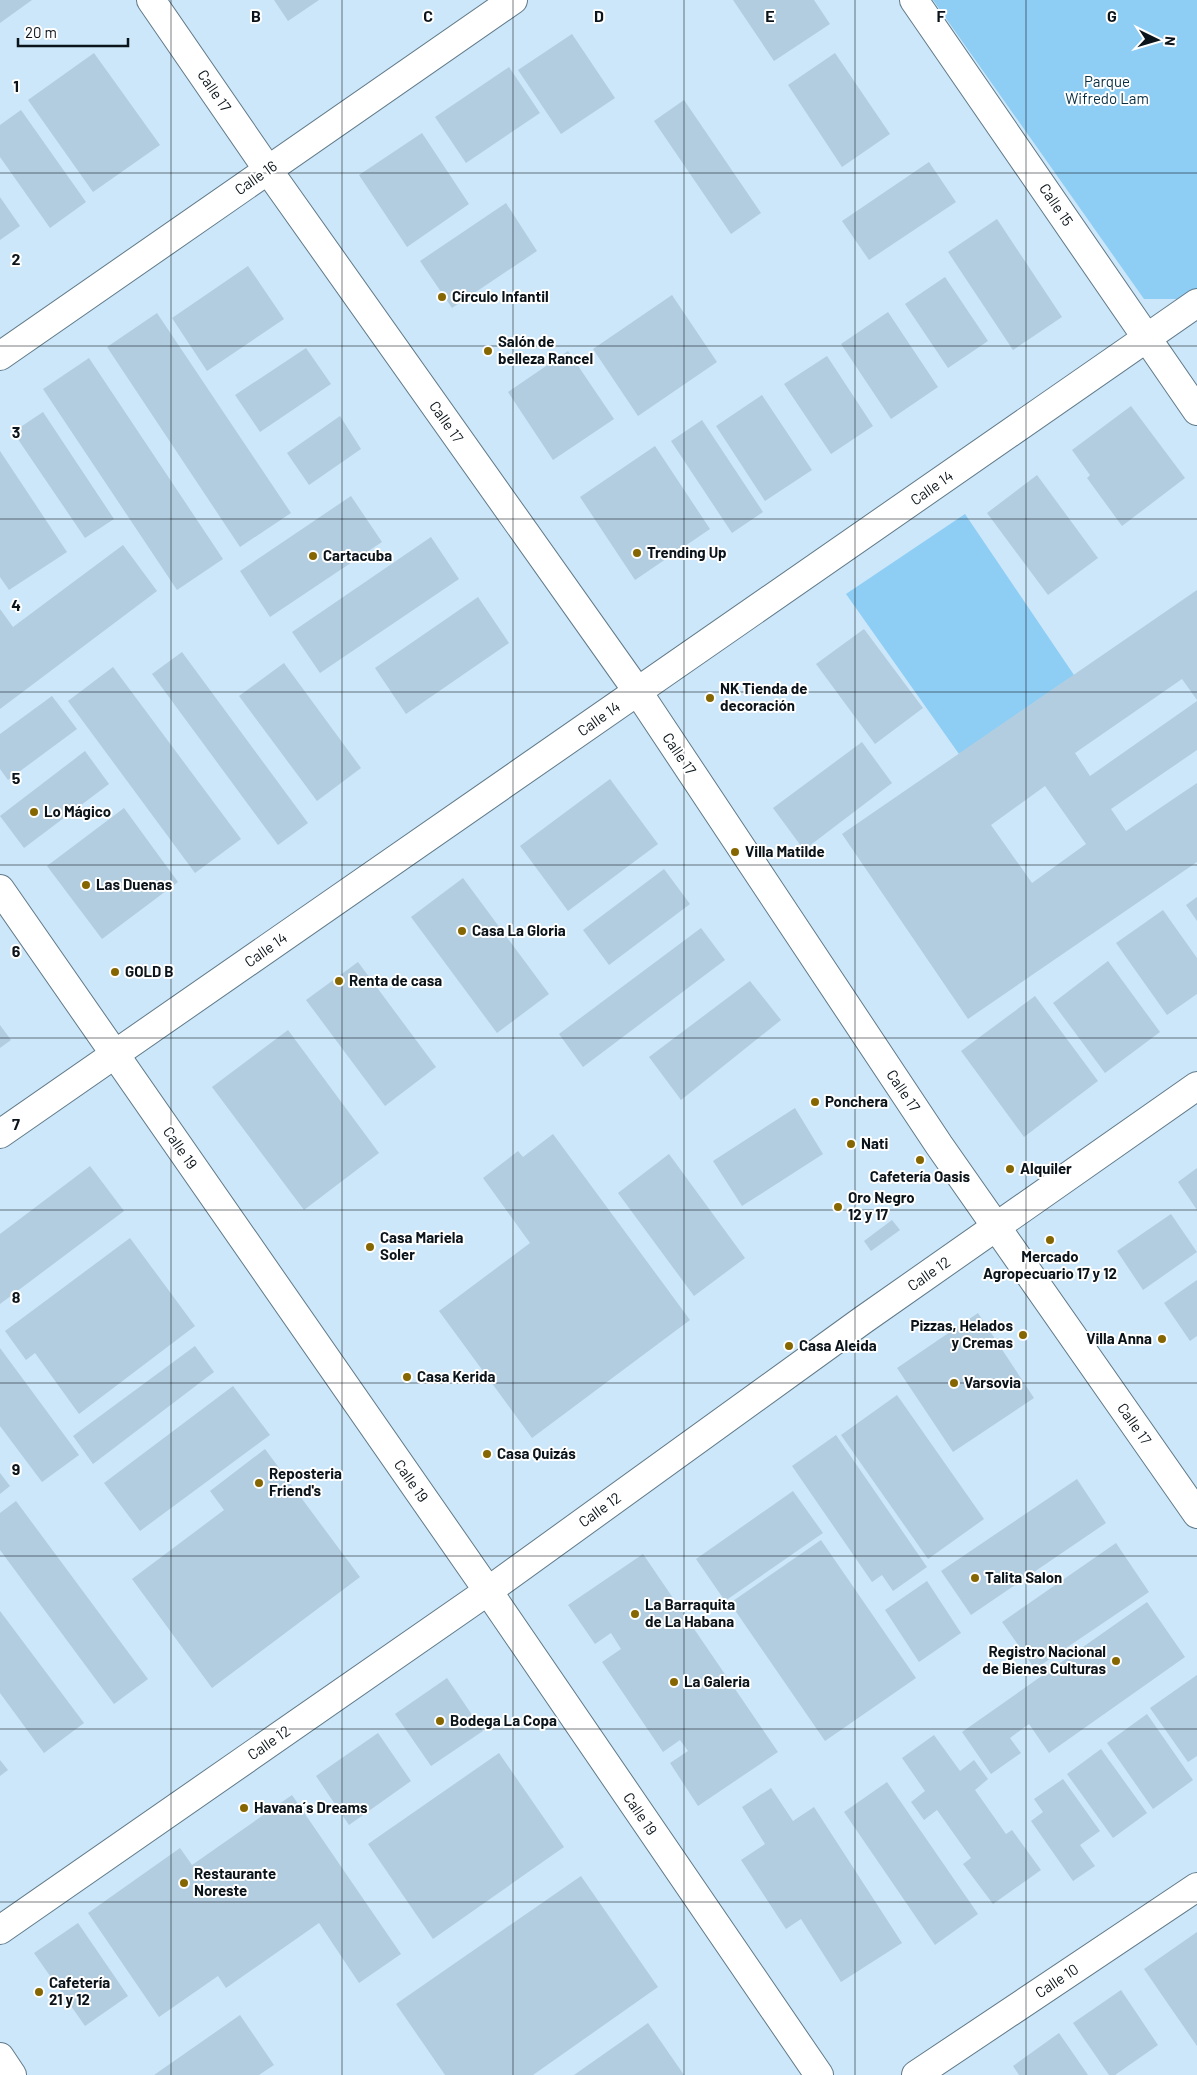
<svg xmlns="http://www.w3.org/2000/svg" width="1197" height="2075" viewBox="0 0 1197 2075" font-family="Barlow,sans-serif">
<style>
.green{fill:#8ecdf4}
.building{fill:#b2cddf;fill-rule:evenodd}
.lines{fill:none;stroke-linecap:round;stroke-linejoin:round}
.minor-casing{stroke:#617a89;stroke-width:30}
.tertiary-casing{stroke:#617a89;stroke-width:30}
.secondary-casing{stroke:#617a89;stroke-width:30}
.minor{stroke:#fff;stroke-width:28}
.tertiary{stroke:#fff;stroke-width:28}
.secondary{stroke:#fff;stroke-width:28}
.grid{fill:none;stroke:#0b141a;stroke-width:1;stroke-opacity:0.55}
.poi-dot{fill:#866600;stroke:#fff;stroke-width:2}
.labels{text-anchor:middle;stroke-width:4;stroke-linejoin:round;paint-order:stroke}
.park-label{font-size:15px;fill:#062f44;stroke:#fff}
.street-label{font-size:15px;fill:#0b141a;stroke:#fff}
.poi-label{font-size:15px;font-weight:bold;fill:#0b141a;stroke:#fff;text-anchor:start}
.grid-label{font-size:16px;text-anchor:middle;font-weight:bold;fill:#0b141a;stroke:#fff;stroke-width:4;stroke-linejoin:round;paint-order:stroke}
</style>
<rect width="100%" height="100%" fill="#cce7f9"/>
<g class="green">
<polygon points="933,0 1197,0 1197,288 1182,299 1144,299"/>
<polygon points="965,514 1074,675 959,754 846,594"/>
</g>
<g class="building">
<polygon points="0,0 32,0 0,23"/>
<polygon points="274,0 319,0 288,21"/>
<polygon points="733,0 814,0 830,24 774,61"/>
<polygon points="572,34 615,98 561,134 518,70"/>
<polygon points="94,53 160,145 93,192 28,100"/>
<polygon points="835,53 890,134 842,167 788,85"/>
<polygon points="509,67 540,113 466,163 435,117"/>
<polygon points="684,100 761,213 731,234 654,121"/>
<polygon points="21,110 86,202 50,228 0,157 0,125"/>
<polygon points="422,133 469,204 407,247 359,175"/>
<polygon points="929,162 956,202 869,260 842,221"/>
<polygon points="0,197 20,226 0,240"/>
<polygon points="506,203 537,251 452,308 420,261"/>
<polygon points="997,219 1062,317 1013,350 948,252"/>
<polygon points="248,266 284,319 207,371 172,318"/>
<polygon points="945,277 988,341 948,368 905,304"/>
<polygon points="672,295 717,362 638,416 593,349"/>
<polygon points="888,312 938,387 891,419 841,344"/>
<polygon points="157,313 291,513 240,547 107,347"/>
<polygon points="306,348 331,384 260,432 235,395"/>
<polygon points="568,351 614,419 553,460 508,392"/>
<polygon points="827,356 873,426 831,454 784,384"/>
<polygon points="89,358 223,559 177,590 43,389"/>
<polygon points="762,395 812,470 765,501 716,426"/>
<polygon points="1131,406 1185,478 1122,526 1087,478 1090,475 1072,450"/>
<polygon points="43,412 114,519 85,538 13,432"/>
<polygon points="340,416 361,449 309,485 287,453"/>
<polygon points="702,420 763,512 732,533 671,441"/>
<polygon points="655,446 710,529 635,580 580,497"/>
<polygon points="0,451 67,552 9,590 0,577"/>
<polygon points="1037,475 1098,558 1048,595 987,513"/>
<polygon points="351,496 382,542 270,617 240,571"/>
<polygon points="431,537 459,579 320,673 292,632"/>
<polygon points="123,545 157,591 0,709 0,609 13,627"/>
<path d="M1197,590v110l-15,-21 -107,74 15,23 107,-75v49l-86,59 15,22 71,-48v79l-229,157 -126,-185zM1045,786l41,58 -54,39 -41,-58z"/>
<polygon points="478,597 509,643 406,714 375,668"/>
<polygon points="864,629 923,708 875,744 816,664"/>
<polygon points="182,652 308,823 278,845 152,674"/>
<polygon points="284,663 361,768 317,801 239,696"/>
<polygon points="113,667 241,839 195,873 68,701"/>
<polygon points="52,696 77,729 8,780 0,769 0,734"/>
<polygon points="862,742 892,783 804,850 773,808"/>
<polygon points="85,751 109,784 24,848 0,816"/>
<polygon points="610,779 658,844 568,911 520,846"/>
<polygon points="124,808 178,882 102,939 47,866"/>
<polygon points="664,869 690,904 609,965 583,930"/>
<polygon points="463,878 549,994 497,1033 411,917"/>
<polygon points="1197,897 1197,921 1186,905"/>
<polygon points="1163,910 1197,958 1197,994 1167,1015 1116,943"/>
<polygon points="701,928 725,960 583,1067 559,1034"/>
<polygon points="1108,961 1160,1032 1105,1073 1053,1003"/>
<polygon points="358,962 436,1067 385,1106 306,1000"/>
<polygon points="750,981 781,1020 681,1100 649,1057"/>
<polygon points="1035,996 1098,1081 1024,1137 961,1051"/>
<polygon points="0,1025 11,1040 0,1048"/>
<polygon points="288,1030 379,1153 304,1210 212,1087"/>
<polygon points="795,1108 823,1154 742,1206 713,1161"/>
<polygon points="553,1134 690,1320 532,1438 439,1311 530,1243 483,1178 518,1151 523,1157"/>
<polygon points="669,1154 745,1258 694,1296 618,1193"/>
<polygon points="90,1166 124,1211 0,1304 0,1234"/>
<polygon points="1197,1168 1197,1210 1178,1182"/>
<polygon points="1171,1214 1197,1252 1143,1290 1117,1251"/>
<polygon points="892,1220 900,1230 871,1251 864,1241"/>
<polygon points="130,1238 195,1326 79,1414 35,1353 26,1360 5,1331"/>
<polygon points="1197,1280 1197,1336 1190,1341 1164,1303"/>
<polygon points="978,1313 1034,1398 953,1452 897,1368"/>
<polygon points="195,1346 214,1372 93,1464 73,1436"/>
<polygon points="0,1348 79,1455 42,1482 0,1426"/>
<polygon points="233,1386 270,1435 140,1531 104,1483"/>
<polygon points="897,1395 984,1519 928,1559 841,1435"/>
<polygon points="836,1435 927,1567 893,1591 882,1575 872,1582 792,1466"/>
<polygon points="265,1449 360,1577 212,1688 132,1579 224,1510 210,1491"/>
<polygon points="0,1473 10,1486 0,1494"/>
<polygon points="1077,1479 1106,1523 971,1615 941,1571"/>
<polygon points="793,1491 823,1533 725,1601 696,1559"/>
<polygon points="16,1501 148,1679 114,1704 0,1550 0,1513"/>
<polygon points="821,1540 916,1678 825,1741 730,1603"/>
<polygon points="1116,1543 1149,1592 1035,1669 1002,1622"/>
<polygon points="643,1554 778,1752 698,1806 670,1763 688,1751 680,1740 663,1752 602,1662 621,1649 611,1633 595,1644 568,1605"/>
<polygon points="927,1581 961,1633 919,1662 885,1610"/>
<polygon points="1147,1602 1185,1657 1049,1753 1029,1724 1010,1738 1021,1753 991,1774 962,1732"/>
<polygon points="0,1611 84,1723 44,1753 0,1693"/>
<polygon points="1197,1675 1197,1756 1188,1762 1150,1708"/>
<polygon points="447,1678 483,1731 431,1766 395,1714"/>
<polygon points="1147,1714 1193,1780 1153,1809 1107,1743"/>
<polygon points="378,1733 411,1781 349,1825 316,1776"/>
<polygon points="934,1735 960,1771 974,1760 988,1779 975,1790 1006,1834 1012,1830 1041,1870 993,1904 963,1864 971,1858 937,1810 924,1820 911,1802 925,1791 902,1758"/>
<polygon points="1101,1749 1147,1813 1113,1838 1067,1774"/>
<polygon points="499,1753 564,1847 433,1939 368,1844"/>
<polygon points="0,1760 8,1770 0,1776"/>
<polygon points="1063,1779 1100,1831 1080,1845 1095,1866 1073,1881 1031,1821 1043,1812 1034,1799"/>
<polygon points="887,1782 978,1914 935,1945 844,1812"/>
<polygon points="771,1788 793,1821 814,1807 902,1943 841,1982 801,1919 786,1929 741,1860 765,1844 742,1807"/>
<polygon points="292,1795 401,1954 359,1983 319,1923 226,1988 218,1976 159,2017 88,1913 180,1848 192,1865"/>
<polygon points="581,1876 658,1987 533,2075 445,2075 396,2004"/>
<polygon points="78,1923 128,1996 85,2026 34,1953"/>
<polygon points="1197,1932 1197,2046 1144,1969"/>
<polygon points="1121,1990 1158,2045 1115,2075 1109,2075 1073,2023"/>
<polygon points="240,2015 274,2065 259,2075 154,2075"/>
<polygon points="648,2023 684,2075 574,2075"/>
<polygon points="1059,2033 1088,2075 1019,2075 1013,2066"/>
</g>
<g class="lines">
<defs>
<g id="minor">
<polyline points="914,0 1197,411"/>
<polyline points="0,356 513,0"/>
<polyline points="0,889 488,1591 819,2075"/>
<polyline points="0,1134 1197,303"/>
<polyline points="0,2057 12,2075"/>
<polyline points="916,2075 1197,1887"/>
</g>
<polyline id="tertiary" points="151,0 268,170 638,692 939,1145 1197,1514"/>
<polyline id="secondary" points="0,1930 488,1591 863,1320 1197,1086"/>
</defs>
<use href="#minor" class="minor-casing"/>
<use href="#tertiary" class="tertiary-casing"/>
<use href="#secondary" class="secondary-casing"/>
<use href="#minor" class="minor"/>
<use href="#tertiary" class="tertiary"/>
<use href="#secondary" class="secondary"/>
</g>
<path class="grid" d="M171,0v2075M342,0v2075M513,0v2075M684,0v2075M855,0v2075M1026,0v2075M0,173h1197M0,346h1197M0,519h1197M0,692h1197M0,865h1197M0,1038h1197M0,1210h1197M0,1383h1197M0,1556h1197M0,1729h1197M0,1902h1197"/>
<g class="poi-dot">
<circle cx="442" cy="297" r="5"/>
<circle cx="488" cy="351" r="5"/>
<circle cx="637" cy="553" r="5"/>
<circle cx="313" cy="556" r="5"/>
<circle cx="710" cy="698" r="5"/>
<circle cx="34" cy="812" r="5"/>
<circle cx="735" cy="852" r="5"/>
<circle cx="86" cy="885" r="5"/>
<circle cx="462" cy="931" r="5"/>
<circle cx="115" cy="972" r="5"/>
<circle cx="339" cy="981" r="5"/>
<circle cx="815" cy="1102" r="5"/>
<circle cx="851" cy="1144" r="5"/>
<circle cx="920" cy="1160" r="5"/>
<circle cx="1010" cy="1169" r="5"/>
<circle cx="838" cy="1207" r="5"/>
<circle cx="1050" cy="1240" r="5"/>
<circle cx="370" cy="1247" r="5"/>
<circle cx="1023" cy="1335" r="5"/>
<circle cx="1162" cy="1339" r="5"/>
<circle cx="789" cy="1346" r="5"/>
<circle cx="407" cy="1377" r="5"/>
<circle cx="954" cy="1383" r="5"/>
<circle cx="487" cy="1454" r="5"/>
<circle cx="259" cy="1483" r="5"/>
<circle cx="975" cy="1578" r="5"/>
<circle cx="635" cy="1614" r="5"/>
<circle cx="1116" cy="1661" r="5"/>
<circle cx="674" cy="1682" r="5"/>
<circle cx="440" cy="1721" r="5"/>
<circle cx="244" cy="1808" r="5"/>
<circle cx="184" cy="1883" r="5"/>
<circle cx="39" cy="1992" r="5"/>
</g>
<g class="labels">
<g class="park-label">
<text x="1107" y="87">Parque<tspan x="1107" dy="17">Wifredo Lam</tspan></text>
</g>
<g class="street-label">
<text transform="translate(214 91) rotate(56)" y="5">Calle 17</text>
<text transform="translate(256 178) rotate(-35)" y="5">Calle 16</text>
<text transform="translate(1056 205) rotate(56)" y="5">Calle 15</text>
<text transform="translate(446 422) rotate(55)" y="5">Calle 17</text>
<text transform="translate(932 488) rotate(-35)" y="5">Calle 14</text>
<text transform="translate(599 719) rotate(-35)" y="5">Calle 14</text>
<text transform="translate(679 754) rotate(56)" y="5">Calle 17</text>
<text transform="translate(266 950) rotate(-35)" y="5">Calle 14</text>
<text transform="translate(903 1091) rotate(56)" y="5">Calle 17</text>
<text transform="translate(180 1148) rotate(55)" y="5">Calle 19</text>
<text transform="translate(929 1274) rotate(-35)" y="5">Calle 12</text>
<text transform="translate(1134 1424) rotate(55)" y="5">Calle 17</text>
<text transform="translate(411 1481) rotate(55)" y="5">Calle 19</text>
<text transform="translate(600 1510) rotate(-36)" y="5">Calle 12</text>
<text transform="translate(269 1743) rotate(-35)" y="5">Calle 12</text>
<text transform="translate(640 1814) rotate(56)" y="5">Calle 19</text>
<text transform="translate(1057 1981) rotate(-34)" y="5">Calle 10</text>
</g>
<g class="poi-label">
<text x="452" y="302">Círculo Infantil</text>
<text x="498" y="347">Salón de<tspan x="498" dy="17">belleza Rancel</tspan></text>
<text x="647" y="558">Trending Up</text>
<text x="323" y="561">Cartacuba</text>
<text x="720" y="694">NK Tienda de<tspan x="720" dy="17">decoración</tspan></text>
<text x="44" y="817">Lo Mágico</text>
<text x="745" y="857">Villa Matilde</text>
<text x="96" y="890">Las Duenas</text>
<text x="472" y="936">Casa La Gloria</text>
<text x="125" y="977">GOLD B</text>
<text x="349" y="986">Renta de casa</text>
<text x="825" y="1107">Ponchera</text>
<text x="861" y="1149">Nati</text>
<text x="1020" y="1174">Alquiler</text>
<text x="920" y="1182" text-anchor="middle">Cafetería Oasis</text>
<text x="848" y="1203">Oro Negro<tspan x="848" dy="17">12 y 17</tspan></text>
<text x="380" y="1243">Casa Mariela<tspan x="380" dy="17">Soler</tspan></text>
<text x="1050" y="1262" text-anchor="middle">Mercado<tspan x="1050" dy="17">Agropecuario 17 y 12</tspan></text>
<text x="1013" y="1331" text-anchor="end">Pizzas, Helados<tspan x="1013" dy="17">y Cremas</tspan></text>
<text x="1152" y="1344" text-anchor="end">Villa Anna</text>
<text x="799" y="1351">Casa Aleida</text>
<text x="417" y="1382">Casa Kerida</text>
<text x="964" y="1388">Varsovia</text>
<text x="497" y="1459">Casa Quizás</text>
<text x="269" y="1479">Reposteria<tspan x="269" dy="17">Friend's</tspan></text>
<text x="985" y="1583">Talita Salon</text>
<text x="645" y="1610">La Barraquita<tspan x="645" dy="17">de La Habana</tspan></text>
<text x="1106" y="1657" text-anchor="end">Registro Nacional<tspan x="1106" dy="17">de Bienes Culturas</tspan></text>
<text x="684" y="1687">La Galeria</text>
<text x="450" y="1726">Bodega La Copa</text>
<text x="254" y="1813">Havana´s Dreams</text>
<text x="194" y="1879">Restaurante<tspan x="194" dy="17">Noreste</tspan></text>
<text x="49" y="1988">Cafetería<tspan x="49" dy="17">21 y 12</tspan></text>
</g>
</g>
<g class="grid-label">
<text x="256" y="22">B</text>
<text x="428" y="22">C</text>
<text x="599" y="22">D</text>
<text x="770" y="22">E</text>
<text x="941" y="22">F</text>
<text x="1112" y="22">G</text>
<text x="16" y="92">1</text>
<text x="16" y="265">2</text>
<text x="16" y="438">3</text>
<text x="16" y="611">4</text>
<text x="16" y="784">5</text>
<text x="16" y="957">6</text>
<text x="16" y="1130">7</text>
<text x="16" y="1303">8</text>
<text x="16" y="1475">9</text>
</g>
<g transform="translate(1157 40) rotate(95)" stroke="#ffffff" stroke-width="4" paint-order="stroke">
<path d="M0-4L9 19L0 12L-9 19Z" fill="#0b141a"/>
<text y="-8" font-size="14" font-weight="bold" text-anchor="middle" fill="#0b141a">N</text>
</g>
<path d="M18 38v8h110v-8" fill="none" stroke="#0b141a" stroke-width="2.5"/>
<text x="25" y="38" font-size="15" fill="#0b141a" stroke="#ffffff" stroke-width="4" paint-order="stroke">20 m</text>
</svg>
